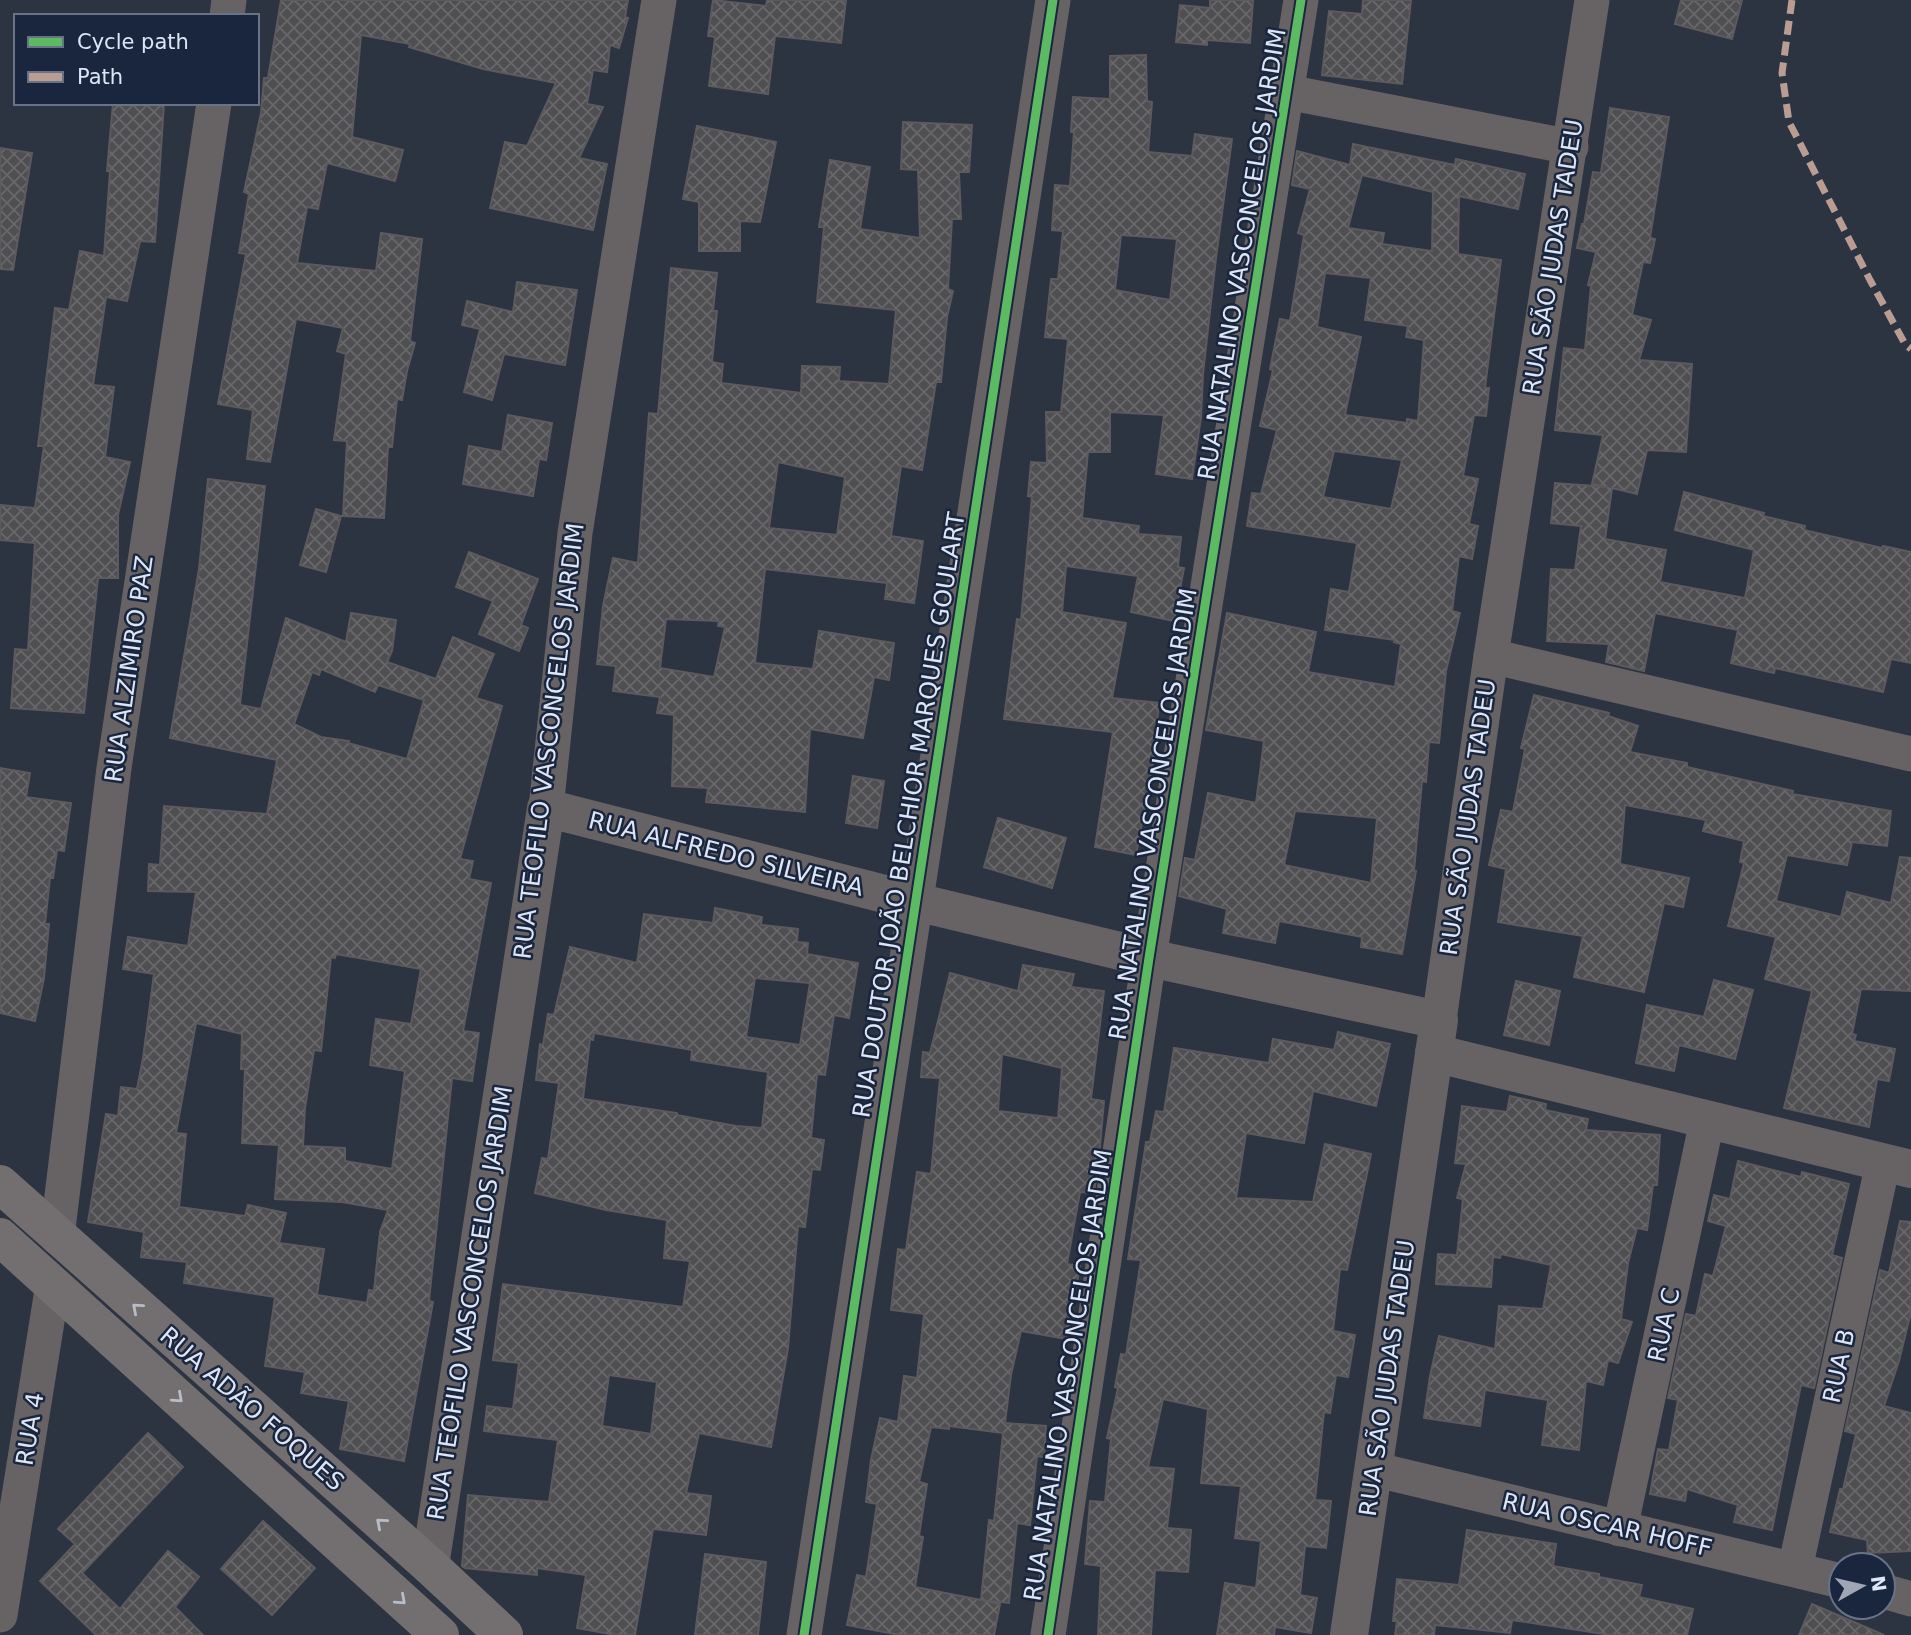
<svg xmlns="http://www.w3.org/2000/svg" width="1911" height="1635" viewBox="0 0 1911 1635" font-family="'DejaVu Sans',sans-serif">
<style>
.building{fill:url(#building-cross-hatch);stroke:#5c5a5d;stroke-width:2;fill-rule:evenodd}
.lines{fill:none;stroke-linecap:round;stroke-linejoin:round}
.minor{stroke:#676364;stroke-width:35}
.tertiary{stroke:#676364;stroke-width:38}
.secondary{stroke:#736e6f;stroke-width:38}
.quiet{stroke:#b99d93;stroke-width:7;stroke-dasharray:14 7;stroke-linecap:butt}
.cycleway-casing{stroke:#1a263e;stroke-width:13}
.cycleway{stroke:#5cba63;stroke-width:9}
.oneway{stroke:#b8bcc7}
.labels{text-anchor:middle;stroke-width:5;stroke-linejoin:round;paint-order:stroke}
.street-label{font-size:24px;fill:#dde6f6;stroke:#1a263e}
</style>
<defs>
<pattern id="building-cross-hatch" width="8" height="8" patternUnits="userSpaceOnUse" patternTransform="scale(1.75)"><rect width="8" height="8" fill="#4f4e51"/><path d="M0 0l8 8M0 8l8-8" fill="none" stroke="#68686b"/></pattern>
</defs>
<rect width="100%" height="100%" fill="#2c3341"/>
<g class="building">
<polygon points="281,0 628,0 625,17 628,18 619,48 610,45 607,72 593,70 587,104 603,107 579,158 607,164 593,230 490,208 505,142 527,146 556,83 483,69 409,47 410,44 361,35 352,137 403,150 395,181 327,163 318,209 307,207 297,263 376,271 381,233 422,239 410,341 415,343 407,371 402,400 397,399 392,447 388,447 384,518 343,516 347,441 334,440 346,354 337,351 343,328 296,319 270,462 247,459 253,410 218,404 246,254 239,253 249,194 244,192 261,113 264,78 268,78"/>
<polygon points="713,0 766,6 767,0 846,0 841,43 775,36 768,94 709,86 715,37 708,36"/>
<polygon points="1210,0 1253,0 1250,43 1207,40 1207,45 1176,42 1180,5 1210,8"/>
<polygon points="1363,0 1411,0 1402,84 1322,75 1329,11 1362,14"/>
<polygon points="1681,0 1742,0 1732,39 1675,24"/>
<path d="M1146,55l1,46 5,1 -4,50 44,4 3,-22 37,5 -16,119 -13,116 -2,43 -9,62 -36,-5 8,-59 -54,-3v40h-22l-6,66 57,8 -1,8 43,3 -3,30 6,1 -10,53 -43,-9 7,-36 -72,-10 -4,46 64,11 -14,75 47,5 -6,60 -17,92 -41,-8 18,-115 -109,-13 13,-100 4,1 11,-123 -4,-1 3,-34 16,1 -1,-51h15l7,-73 -23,-2 6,-58h7l5,-48 -11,-1 3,-45 15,1 4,-54h-3l2,-35 37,2v-43zM1121,235l56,4 -7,61 -55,-10z"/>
<polygon points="113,103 164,103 155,242 140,241 127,301 106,297 93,385 114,387 105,457 130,462 118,515 118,578 98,578 84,713 11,708 15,649 28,650 35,543 0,540 0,505 35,508 44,446 38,446 55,308 69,310 80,251 104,256 110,171 107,171"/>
<polygon points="1610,108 1669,117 1650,238 1655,239 1650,263 1643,262 1632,315 1651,320 1639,360 1692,364 1686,452 1647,450 1637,494 1612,488 1605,539 1666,550 1660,582 1745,598 1754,550 1675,530 1684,492 1764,513 1763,516 1805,526 1804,530 1882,548 1883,546 1911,552 1911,663 1891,659 1883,692 1775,668 1774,673 1731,663 1738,630 1655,613 1644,671 1606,662 1609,644 1547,641 1551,569 1575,570 1581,526 1551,523 1555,483 1608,487 1592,484 1603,435 1555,430 1564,348 1585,350 1591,286 1588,285 1596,252 1577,248 1582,224 1584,224 1593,172 1601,173"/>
<path d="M903,122l69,3 -3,47h-10l2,47h-9l-4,70 5,2 -6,26 -6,65h-5l-14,88 -21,-4 -10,70 32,5 -9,62 -29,-4 2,-16 -122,-14 -10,94 58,6 6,-38 75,12 -5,37 -15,-3 -11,61 -53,-9 -5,83 -99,-10 2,-14 -36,-2 2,-71 -17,-2 3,-16 -47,-6 3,-25 -19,-2 6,-58 10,-48 25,5 11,-150 9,1 13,-146 46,5 -4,38h4l-5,51 11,2 -2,19 80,10 1,-27 38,1 -1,14 50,3 7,-74 -79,-8 7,-75h-5l11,-67 40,7 -10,62 60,9 -2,-68 -17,-1zM778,462l67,15 -8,58 -68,-7zM666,619l53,2 -1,5 7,1 -11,50 -54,-9z"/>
<polygon points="697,126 776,142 760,222 740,221 740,251 699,251 699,202 683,199"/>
<path d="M1353,144l102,21 1,-6 69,15 -7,35 -59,-13 -1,58 43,6 -16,128h4l-3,28 -12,-1 -11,61 15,3 -9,45 9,2 -6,33 -13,-3 -7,55 8,2 -14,58 -7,72 -10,-1 -3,40 -4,-1 -8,90h2l-14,83 -41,-7 1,-10 -83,-16 -4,22 -52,-10 4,-24 -48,-13 6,-38 10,2 13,-67 48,10 8,-62 -58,-11 21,-117 89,19 -8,40 87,15 6,-43 -7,-2 1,-2 -70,-10 6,-41 18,3 8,-49 -110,-17 5,-33 9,1 16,-64 -17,-4 13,-56 -3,-1 10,-50 10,2 14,-86 -6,-2 12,-44 -18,-4 5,-34 53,14zM1362,175l71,17 -1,59 -50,-7 2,-11 -36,-5zM1325,273l46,5 -6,42 43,6 -2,11 18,3 -6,81 -11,-2v4l-62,-8 16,-78 -44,-10zM1334,451l68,9 -11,49 -68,-12zM1295,811l82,7 -6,65 -87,-18z"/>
<polygon points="0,148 32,153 13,270 0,269"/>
<polygon points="517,282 577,290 565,365 504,354 492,400 464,392 480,329 462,325 467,301 513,312"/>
<polygon points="508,415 552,423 546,460 539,459 533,496 463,484 469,446 502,452"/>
<path d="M208,479l57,7 -25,219 21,4 25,-91 60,24 5,-29 45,7 -4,31 -5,11 49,17 17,-42 41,17 -18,44 26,8 -42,153 13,2 -4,18 22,4 -28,148 16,2 -7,48 -20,-3 -23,223 4,1 -29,159 -64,-12 9,-48 -48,-8 4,-21 -40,-6 10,-69 -91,-14 3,-21 -46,-5 3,-25 -56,-10 18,-108 12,2 3,-29 16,2 6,-31 11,-84 -31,-5 5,-32 60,9 8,-54 -48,-1 1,-27 11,1 4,-59 103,8 10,-54 -107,-22 29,-169zM321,669l54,23 3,-7 46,15 -17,59 -59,-16 1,-2 -28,-4 -27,-13 18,-52 7,3zM336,954l85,15 -10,55 -35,-5 -6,46 35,6 -13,98 -47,-8v-13l-42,-2 2,-38 9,-58 7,1 10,-94 4,1zM196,1023l46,11 -1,35h4l-3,74 37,2 -4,54 67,3 46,8 -8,22 -6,59 -5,-1 -2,13 -50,-8 7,-46 -45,-6 7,-30 -38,-8 -3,11 -66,-9 7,-73 -10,-1z"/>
<polygon points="316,509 341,516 326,572 300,565"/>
<polygon points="469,552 538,579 521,625 528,628 519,651 479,634 493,601 456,587"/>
<polygon points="1534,695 1609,713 1608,716 1638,726 1630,752 1687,763 1687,767 1793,791 1792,794 1891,811 1887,846 1852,842 1847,865 1787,855 1776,901 1841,917 1847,892 1891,903 1900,857 1911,858 1911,991 1861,989 1852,1034 1856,1035 1854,1041 1895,1049 1889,1081 1877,1079 1869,1127 1784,1108 1812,991 1765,979 1776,937 1728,926 1744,863 1740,862 1744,841 1703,831 1706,820 1625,805 1620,864 1689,878 1683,907 1664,903 1644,992 1574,977 1583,936 1498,922 1506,869 1489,865 1501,810 1513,812 1525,749 1521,748"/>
<polygon points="0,768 30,773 26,797 71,803 64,851 57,850 53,878 50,878 45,924 49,924 44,978 35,1021 0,1013"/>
<polygon points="853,776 884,781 877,828 846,823"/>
<polygon points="998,818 1066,838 1052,888 984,867"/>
<path d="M715,908l47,9 -1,8 37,4 -1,13 11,1 -1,11 51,9 -9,55 -15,-3 -9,60 -8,-1 -6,64 13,2 -4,30 -8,-1 -7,58 -7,-1 -10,122 -17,99 -72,-14 -13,60 25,3 -5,39 -53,-6 -18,106h-20l-38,-7 9,-53 -49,-7v7l-72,-7 -3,-2 6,-71 81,7 9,-62 -74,-9 3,-25 26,3 6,-46 -26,-3 10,-76 180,23 7,-46 -26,-3 3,-38 -61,-10 -71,-17 7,-35 6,1 11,-76 -23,-3 4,-36 3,1 5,-31 6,1 16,-68 67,16 7,-49 69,9zM755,978l55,5 -10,62 -54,-8zM594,1033l98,17 -1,10 77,12 -6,56 -26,-2 -59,-11v-2l-94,-14 7,-60 3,1zM609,1375l48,7 -6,52 -49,-8z"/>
<path d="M1023,965l51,9 -3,13 33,4 -13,108 13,2 -5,56 -5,36 -14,-1 -13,72 13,2 -13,73 -46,-8 -10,44 -6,48 41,3 -2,31 -7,-1 -7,69 -13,-2 -8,80 -28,-3 19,4 -6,31h-95l-52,-10 10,-50 9,2 11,-73 -11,-2 5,-42 9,-42 18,4 6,-46 13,2 7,-64 -33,-4 7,-61 8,1 11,-78 14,2 9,-96 -19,-1 2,-25 7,1 20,-80 68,18zM1002,1054l60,14 -4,50 -60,-7zM949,1426l54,7 -9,88 -5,-1 -8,80 -66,-13 8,-50 -4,-1 8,-52 -8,-2 12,-55 18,2z"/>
<polygon points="1714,980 1753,990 1735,1059 1679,1045 1674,1071 1636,1063 1647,1005 1704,1017"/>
<polygon points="1516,981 1560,991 1549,1045 1504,1035"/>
<polygon points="1338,1032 1390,1044 1376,1106 1313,1091 1304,1143 1246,1133 1236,1198 1313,1202 1325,1144 1371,1154 1347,1270 1340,1269 1333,1331 1355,1335 1348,1377 1336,1375 1330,1413 1324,1412 1315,1500 1331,1501 1326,1548 1305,1546 1300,1595 1317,1598 1311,1633 1275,1627 1274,1635 1217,1635 1225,1583 1256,1588 1261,1541 1235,1538 1241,1486 1201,1483 1208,1409 1163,1399 1148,1467 1174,1469 1167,1528 1191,1530 1188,1572 1155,1570 1151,1635 1098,1635 1101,1566 1085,1564 1090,1501 1105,1502 1111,1439 1107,1438 1118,1388 1115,1387 1121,1354 1126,1355 1141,1260 1128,1259 1146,1142 1150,1142 1156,1111 1164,1112 1174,1048 1269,1063 1273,1039 1334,1050"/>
<polygon points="1510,1096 1546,1104 1545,1110 1588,1119 1586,1130 1660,1135 1657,1185 1653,1185 1647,1230 1637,1228 1628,1263 1621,1319 1632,1322 1618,1363 1608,1360 1603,1385 1586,1381 1579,1450 1542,1445 1548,1400 1485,1390 1480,1426 1424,1418 1430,1376 1439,1336 1495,1349 1499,1306 1543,1309 1551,1265 1501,1254 1500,1258 1493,1257 1491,1287 1436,1284 1438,1254 1457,1255 1463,1199 1457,1198 1466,1164 1455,1163 1462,1106 1507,1112"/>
<polygon points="1738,1161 1801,1177 1802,1172 1849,1184 1832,1255 1842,1258 1814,1388 1801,1385 1772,1530 1734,1522 1738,1505 1687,1489 1685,1501 1650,1494 1658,1449 1669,1450 1678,1400 1668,1398 1686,1314 1696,1316 1705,1274 1713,1276 1726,1226 1708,1221 1714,1195 1730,1199"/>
<polygon points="1900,1221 1911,1222 1911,1312 1899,1361 1884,1406 1911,1413 1911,1551 1868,1553 1867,1540 1830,1532 1840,1489 1843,1489 1856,1434 1845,1431 1880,1270 1889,1273"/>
<polygon points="148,1433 183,1467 82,1573 120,1609 168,1551 199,1577 175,1607 203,1635 96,1635 40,1581 75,1544 58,1529"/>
<polygon points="263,1521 315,1568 272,1615 221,1569"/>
<polygon points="1467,1530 1556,1544 1553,1566 1599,1574 1599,1577 1642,1585 1639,1597 1693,1609 1687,1635 1610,1635 1512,1620 1510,1633 1435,1625 1434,1635 1395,1635 1397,1621 1393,1621 1397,1579 1459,1585"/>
<polygon points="705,1554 766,1562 758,1635 695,1635"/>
<polygon points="1812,1604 1884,1635 1799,1635"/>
</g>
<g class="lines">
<g class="minor">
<polyline points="227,16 229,0"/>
<polyline points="1287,92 1571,147"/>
<polyline points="1491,656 1911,754"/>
<polyline points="546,808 575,533 659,0"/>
<polyline points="1439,1020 1491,656 1592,0"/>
<polyline points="57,1237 114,768 214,103"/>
<polyline points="1373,1469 1841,1581"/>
<polyline points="1620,1529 1707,1121"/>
<polyline points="1795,1569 1883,1163"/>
<polyline points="1883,1591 1911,1599"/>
<polyline points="0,1615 53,1284"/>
<polyline points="804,1635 1053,0"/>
<polyline points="1048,1635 1149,958 1301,0"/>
</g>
<g class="tertiary">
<polyline points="1434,1053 1911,1169"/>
<polyline points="430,1566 546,808 916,902 1149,958 1439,1020 1349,1635"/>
</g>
<g class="secondary">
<polyline points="0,1184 430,1566 504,1635"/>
<polyline points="0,1237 440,1635"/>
</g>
<polyline class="quiet" points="1792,0 1782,73 1789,122 1870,280 1905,344 1911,349"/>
<defs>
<g id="cycleway">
<polyline points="804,1635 1053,0"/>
<polyline points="1048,1635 1149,958 1301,0"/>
</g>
</defs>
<use href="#cycleway" class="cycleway-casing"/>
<use href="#cycleway" class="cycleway"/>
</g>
<defs><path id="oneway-chevron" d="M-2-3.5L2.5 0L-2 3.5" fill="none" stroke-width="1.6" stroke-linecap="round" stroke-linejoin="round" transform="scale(1.75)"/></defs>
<g class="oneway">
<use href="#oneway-chevron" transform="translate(137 1308) rotate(-139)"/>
<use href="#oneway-chevron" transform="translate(178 1398) rotate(42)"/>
<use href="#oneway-chevron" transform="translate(381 1523) rotate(-139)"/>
<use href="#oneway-chevron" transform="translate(401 1600) rotate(42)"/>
</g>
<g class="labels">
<g class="street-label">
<text transform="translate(1242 254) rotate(-81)" y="8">RUA NATALINO VASCONCELOS JARDIM</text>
<text transform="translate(1553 257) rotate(-81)" y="8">RUA SÃO JUDAS TADEU</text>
<text transform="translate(129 669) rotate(-82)" y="8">RUA ALZIMIRO PAZ</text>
<text transform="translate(549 741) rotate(-83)" y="8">RUA TEOFILO VASCONCELOS JARDIM</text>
<text transform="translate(1153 814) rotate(-81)" y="8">RUA NATALINO VASCONCELOS JARDIM</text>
<text transform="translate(909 815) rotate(-81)" y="8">RUA DOUTOR JOÃO BELCHIOR MARQUES GOULART</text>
<text transform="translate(1468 817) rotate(-82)" y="8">RUA SÃO JUDAS TADEU</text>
<text transform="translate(726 854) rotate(14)" y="8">RUA ALFREDO SILVEIRA</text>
<text transform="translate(470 1303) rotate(-81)" y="8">RUA TEOFILO VASCONCELOS JARDIM</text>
<text transform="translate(1664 1325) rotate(-78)" y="8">RUA C</text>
<text transform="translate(1839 1366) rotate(-78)" y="8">RUA B</text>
<text transform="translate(1068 1375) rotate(-81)" y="8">RUA NATALINO VASCONCELOS JARDIM</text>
<text transform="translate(1387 1378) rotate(-82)" y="8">RUA SÃO JUDAS TADEU</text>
<text transform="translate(252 1409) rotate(41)" y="8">RUA ADÃO FOQUES</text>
<text transform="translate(30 1429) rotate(-81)" y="8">RUA 4</text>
<text transform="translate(1607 1525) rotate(13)" y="8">RUA OSCAR HOFF</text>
</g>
</g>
<rect x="14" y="14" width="245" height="91" fill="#1a263e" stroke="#687388" stroke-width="2"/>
<rect x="28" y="37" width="35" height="10" fill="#5cba63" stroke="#687388" stroke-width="2"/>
<text x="77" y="49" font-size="21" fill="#dde6f6">Cycle path</text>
<rect x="28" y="72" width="35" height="10" fill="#b99d93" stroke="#687388" stroke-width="2"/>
<text x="77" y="84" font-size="21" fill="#dde6f6">Path</text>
<g transform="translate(1862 1586) rotate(82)"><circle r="33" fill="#1a263e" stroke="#687388" stroke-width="2"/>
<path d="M0-5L12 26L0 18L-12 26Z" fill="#9fa7b7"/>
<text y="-10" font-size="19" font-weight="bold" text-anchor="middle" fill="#dde6f6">N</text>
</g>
</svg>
